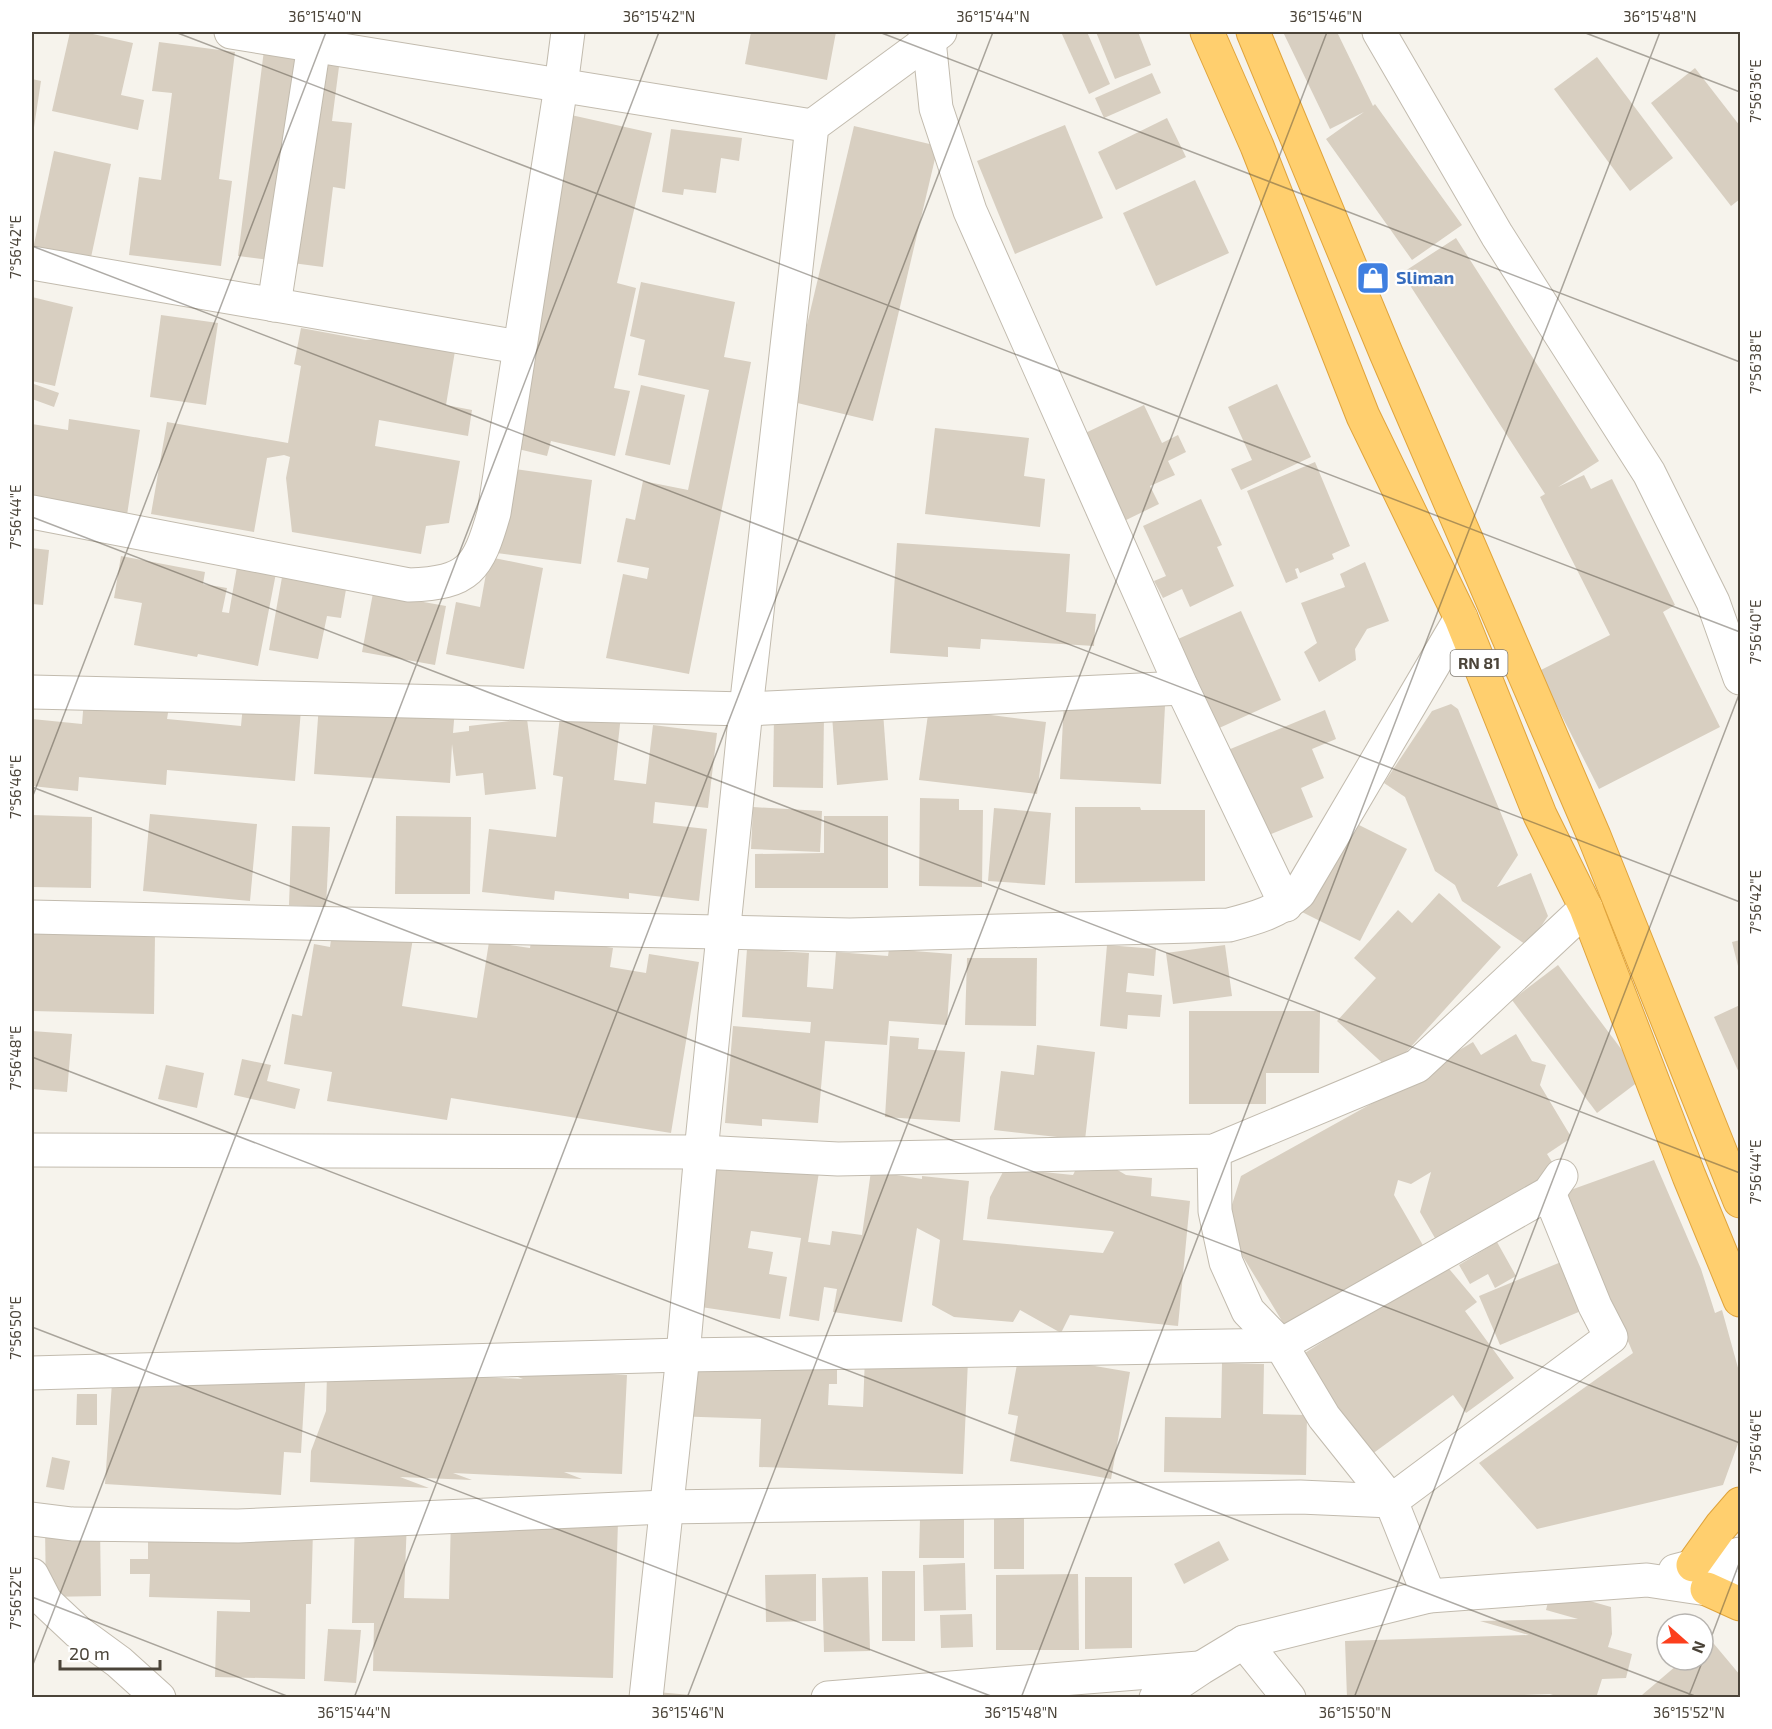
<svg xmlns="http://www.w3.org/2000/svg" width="1772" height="1729" viewBox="0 0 1772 1729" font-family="'Exo 2',sans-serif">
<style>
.building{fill:#d8cfc1}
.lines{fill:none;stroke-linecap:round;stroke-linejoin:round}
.minor-casing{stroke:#c2bbae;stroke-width:35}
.highway-casing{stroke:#e0a43c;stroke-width:35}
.minor{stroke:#fff;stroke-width:33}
.highway{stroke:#ffcf6e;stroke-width:33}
.ticks{fill:none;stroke:#4b4439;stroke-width:1.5;stroke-opacity:0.45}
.labels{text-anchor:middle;stroke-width:4.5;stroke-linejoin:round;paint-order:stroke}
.shield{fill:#fff;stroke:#817c74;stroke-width:1.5}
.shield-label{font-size:16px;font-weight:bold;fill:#4b4439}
.shop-label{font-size:18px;font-weight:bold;fill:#366cbe;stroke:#fff;text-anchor:start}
.neatline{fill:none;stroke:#4b4439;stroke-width:2}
.ticks-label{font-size:15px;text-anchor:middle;fill:#4b4439}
</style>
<rect width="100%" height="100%" fill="#f6f3ec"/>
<g class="building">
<polygon points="70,32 84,32 133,43 121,95 144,100 138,130 52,111"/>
<polygon points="751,32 836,32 827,80 745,64"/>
<polygon points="1061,32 1087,32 1110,84 1089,94"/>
<polygon points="1096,32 1138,32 1151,65 1115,79"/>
<polygon points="1283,32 1337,32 1373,106 1375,104 1462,225 1412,260 1326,139 1364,112 1330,129"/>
<polygon points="159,42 235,52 219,179 232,181 221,266 129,255 139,177 161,180 172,93 152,91"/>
<polygon points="264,50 340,59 332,121 352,123 345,189 333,187 323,267 238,256"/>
<polygon points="1597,57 1673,158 1630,191 1554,89"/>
<polygon points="1695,68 1740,126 1740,199 1731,206 1651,103"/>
<polygon points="1152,73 1161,93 1104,118 1095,98"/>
<polygon points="32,79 41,81 33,134 32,134"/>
<polygon points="562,113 652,133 617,283 636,288 614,388 630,391 615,456 551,441 547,456 514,448"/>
<polygon points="1167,118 1186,157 1116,190 1098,152"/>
<polygon points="1065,125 1103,218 1015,254 977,161"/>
<polygon points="854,126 938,146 873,421 789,401"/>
<polygon points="671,129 742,138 739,161 721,158 716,193 684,189 683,195 662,192"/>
<polygon points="54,151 111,164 90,262 33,249"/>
<polygon points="1195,180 1229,253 1156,286 1123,213"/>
<polygon points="1456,238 1599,461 1558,487 1584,475 1591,489 1612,479 1675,605 1663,612 1720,727 1599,789 1539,671 1610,635 1540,497 1545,494 1402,273"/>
<polygon points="641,282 735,302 724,357 751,362 689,674 606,658 623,574 647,579 649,568 617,562 626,518 635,520 643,481 688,490 709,390 638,375 645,340 630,336"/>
<polygon points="32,297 73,307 55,386 32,381"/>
<polygon points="161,315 218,323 206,405 150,397"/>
<polygon points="301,328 366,340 405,336 456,345 446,405 472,410 468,436 379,420 375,446 460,461 449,523 426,526 421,554 292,532 286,478 290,457 284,455 267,458 254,532 151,514 167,422 288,443 301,366 294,364"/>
<polygon points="34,384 59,393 54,407 32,399"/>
<polygon points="1277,384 1311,457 1241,490 1231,469 1252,460 1228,407"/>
<polygon points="641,385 685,395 670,465 625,455"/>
<polygon points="1144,405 1162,443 1178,435 1186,452 1168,461 1175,475 1150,486 1159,504 1120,523 1079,436"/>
<polygon points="69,419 140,430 127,515 32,500 32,424 68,430"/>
<polygon points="935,428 1029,438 1024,476 1045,479 1040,527 925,514"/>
<polygon points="1315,462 1350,546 1332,554 1334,559 1300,573 1298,568 1295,569 1298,578 1286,583 1247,491"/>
<polygon points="501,467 592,480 581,564 489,552"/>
<polygon points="1201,499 1222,545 1217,547 1234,586 1190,607 1182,589 1163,598 1154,581 1166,576 1143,526"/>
<polygon points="897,543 1070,554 1066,612 1096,614 1094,646 981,639 980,649 948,647 948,657 890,653"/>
<polygon points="32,548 49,550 43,605 32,604"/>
<polygon points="121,556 205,572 203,584 227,588 222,612 229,613 238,561 277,568 258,666 198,654 197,657 134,645 142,603 114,598"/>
<polygon points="489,557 543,568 524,669 446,654 456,602 480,607"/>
<polygon points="1365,562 1389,621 1367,629 1355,649 1356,660 1319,682 1304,652 1317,643 1301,603 1345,587 1340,574"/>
<polygon points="284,566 348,578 341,618 327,616 318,659 269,650"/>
<polygon points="373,593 446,606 435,665 362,652"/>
<polygon points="1241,611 1281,700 1217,729 1178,639"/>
<polygon points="84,699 169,707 167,719 241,726 243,705 301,710 295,781 167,770 166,785 79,777 78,791 32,786 32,719 82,724"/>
<polygon points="1064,701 1165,706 1161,784 1060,779"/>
<polygon points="319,704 455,708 453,733 469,731 469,726 527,719 536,789 485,795 483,773 456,776 452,744 450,783 314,774"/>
<polygon points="1451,704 1458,709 1518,855 1497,887 1531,873 1548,916 1528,946 1462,901 1455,885 1435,871 1405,797 1384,783 1432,711"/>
<polygon points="929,707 1046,722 1037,794 919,780"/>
<polygon points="561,708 621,715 614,780 646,784 653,725 717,733 708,808 655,802 653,823 707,829 699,901 629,893 629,899 555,891 554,900 482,892 489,829 556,837 563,777 553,775"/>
<polygon points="1325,710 1336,739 1312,749 1324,778 1301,788 1313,817 1264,837 1228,750"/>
<polygon points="883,712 888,780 837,785 832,715"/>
<polygon points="774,715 824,715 823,788 773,787"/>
<polygon points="920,798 959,799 959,810 983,810 982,887 919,886"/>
<polygon points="753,807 822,811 820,852 751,849"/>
<polygon points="1075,807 1140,807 1141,810 1205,810 1205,881 1075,883"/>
<polygon points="994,808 1051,813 1045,885 988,881"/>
<polygon points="150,814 257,824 250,901 143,891"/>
<polygon points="32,815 92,817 91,888 32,887"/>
<polygon points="396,816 471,817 470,894 395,894"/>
<polygon points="824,816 888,816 888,888 755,888 755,854 824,853"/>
<polygon points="1349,820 1407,849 1360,941 1302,912"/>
<polygon points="292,826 330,827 326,907 289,905"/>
<polygon points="1439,893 1501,947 1390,1070 1337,1021 1376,978 1354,958 1398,910 1412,923"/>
<polygon points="333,925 413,938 402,1006 477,1018 489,942 530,948 532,935 613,948 610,967 646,973 649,954 699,962 671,1133 451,1098 447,1120 327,1101 332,1072 284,1064 292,1014 302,1016 314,944 330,947"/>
<polygon points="32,932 155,934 154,1014 32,1011"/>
<polygon points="1740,940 1740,974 1732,942"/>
<polygon points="1107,945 1156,949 1154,976 1128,973 1126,992 1162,995 1160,1017 1128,1015 1127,1029 1100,1026"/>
<polygon points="1225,945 1232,996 1173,1004 1166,953"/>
<polygon points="747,949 809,953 807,987 833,989 836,952 888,956 889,949 952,954 947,1025 889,1021 887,1045 825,1041 818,1123 762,1119 762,1126 725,1123 733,1026 810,1033 811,1022 742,1017"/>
<polygon points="967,958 1037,958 1036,1026 965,1025"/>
<polygon points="1558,965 1643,1078 1597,1113 1512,1000"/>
<polygon points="1740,1005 1740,1075 1714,1017"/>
<polygon points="1189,1011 1320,1011 1319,1073 1266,1073 1266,1104 1189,1104"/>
<polygon points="32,1031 72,1034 67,1092 32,1089"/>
<polygon points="1516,1034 1532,1061 1546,1065 1540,1085 1570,1135 1568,1140 1547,1154 1559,1173 1443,1252 1420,1212 1431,1172 1411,1184 1398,1180 1394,1195 1428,1254 1291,1336 1225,1227 1241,1176 1416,1079 1427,1069 1473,1042 1481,1055"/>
<polygon points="890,1036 919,1038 918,1049 965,1052 960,1122 885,1117"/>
<polygon points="1037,1045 1095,1052 1085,1140 994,1130 1001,1071 1034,1075"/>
<polygon points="242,1059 271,1065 267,1081 300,1089 295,1109 234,1095"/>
<polygon points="166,1065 204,1073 197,1108 158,1099"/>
<polygon points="704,1155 819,1172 808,1242 830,1245 832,1231 862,1235 871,1171 922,1179 922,1176 969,1181 963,1240 1103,1253 1114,1232 1111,1231 987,1219 990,1197 1005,1168 1073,1175 1079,1163 1109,1165 1126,1175 1152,1178 1151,1196 1190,1201 1178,1326 1070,1315 1061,1333 1020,1310 1013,1322 954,1317 932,1305 940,1240 917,1228 902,1322 833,1312 837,1289 824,1287 819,1321 789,1316 801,1238 751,1231 748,1248 773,1252 769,1274 787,1277 780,1319 681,1304"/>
<polygon points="1654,1160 1701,1269 1715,1313 1722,1310 1740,1375 1740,1438 1723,1485 1537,1529 1479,1463 1633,1353 1565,1192"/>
<polygon points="1497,1242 1516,1276 1495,1288 1488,1274 1470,1284 1459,1265"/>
<polygon points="1561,1262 1581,1311 1500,1345 1479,1296"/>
<polygon points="1445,1264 1477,1302 1465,1311 1514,1378 1466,1413 1453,1395 1368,1457 1297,1358"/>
<polygon points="1019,1353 1130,1372 1111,1479 1010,1461 1018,1416 1008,1414"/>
<polygon points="673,1357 837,1364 837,1384 829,1384 828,1405 863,1407 865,1357 968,1360 963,1474 759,1467 761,1419 671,1416"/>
<polygon points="1222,1363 1264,1364 1263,1414 1307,1415 1306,1475 1164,1472 1165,1417 1221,1418"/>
<polygon points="113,1368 306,1368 301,1453 284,1452 281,1495 105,1484"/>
<polygon points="495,1368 627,1375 622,1474 564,1472 582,1479 453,1473 472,1480 400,1477 429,1488 310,1482 311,1451 326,1411 327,1374 386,1373 523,1379"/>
<polygon points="77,1394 97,1394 97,1425 76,1425"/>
<polygon points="52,1457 70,1461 64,1490 46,1487"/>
<rect x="994" y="1508" width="30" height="61"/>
<polygon points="451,1517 618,1522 613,1678 373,1671 374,1623 352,1623 355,1518 407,1520 404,1598 449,1599"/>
<polygon points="920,1519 964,1519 964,1558 919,1558"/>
<polygon points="148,1526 313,1530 311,1604 306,1604 305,1679 215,1677 217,1611 250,1612 250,1600 149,1597 150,1574 130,1574 130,1559 148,1559"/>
<polygon points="45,1527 100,1527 101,1596 46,1597"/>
<polygon points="1219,1541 1229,1560 1184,1584 1174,1564"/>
<polygon points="965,1563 966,1610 924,1611 923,1565"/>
<rect x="882" y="1571" width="33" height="70"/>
<polygon points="816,1574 816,1621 766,1622 765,1575"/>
<polygon points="1078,1574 1079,1650 996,1650 996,1575"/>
<polygon points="868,1577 870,1651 824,1652 822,1578"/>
<polygon points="1085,1577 1132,1577 1132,1648 1085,1649"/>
<polygon points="1550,1594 1565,1594 1611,1607 1612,1634 1608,1647 1632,1654 1626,1678 1602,1679 1596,1698 1562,1698 1550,1694 1444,1698 1347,1698 1345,1641 1529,1635 1480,1621 1578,1619 1546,1610"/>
<polygon points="972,1614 973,1647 941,1648 940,1615"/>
<polygon points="328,1629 361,1630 356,1683 324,1681"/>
<polygon points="1709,1638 1740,1675 1740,1698 1644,1698 1642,1695 1683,1660 1703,1660 1703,1643"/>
<polygon points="634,1690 702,1696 702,1698 634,1698"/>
</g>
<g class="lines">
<defs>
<g id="minor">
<polyline points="231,32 812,126"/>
<polyline points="925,32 929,40 936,108 970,211 1182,688 1286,905"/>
<polyline points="1379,32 1497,235 1649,473 1713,602 1740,678"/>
<polyline points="32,263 519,347"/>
<polyline points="274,305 314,45"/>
<path d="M32,512l377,73c60,-2 69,-16 85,-72l67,-427 7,-54"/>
<polyline points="32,692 746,709 1182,688"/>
<path d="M32,917l818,18 379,-10c27,-7 49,-13 70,-32l162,-275"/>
<polyline points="32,1150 701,1152 838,1159 1214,1151 1417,1066 1586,908"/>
<polyline points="1214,1151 1215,1211 1226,1262 1248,1311 1281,1345 1324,1417 1391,1501 1429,1596"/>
<polyline points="32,1373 683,1355 1281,1345 1549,1193 1561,1176"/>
<polyline points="32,1519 72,1524 238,1526 665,1507 1300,1497 1391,1501 1611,1337 1595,1306 1549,1193"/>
<polyline points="1675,1571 1740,1554"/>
<polyline points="32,1575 46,1602 78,1632 119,1662 159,1698"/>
<polyline points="1244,1642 1289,1698"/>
<polyline points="646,1698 683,1355 701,1152 746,709 812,126 940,32"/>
<polyline points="828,1698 1199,1668"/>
<polyline points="1156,1698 1201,1668 1244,1642 1429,1596 1647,1580 1707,1589 1736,1588"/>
</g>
<g id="highway">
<polyline points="1207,32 1257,146 1363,416 1461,618 1540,815 1586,908 1689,1176 1740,1300"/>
<polyline points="1253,32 1386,353 1594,836 1740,1201"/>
<polyline points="1693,1565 1721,1526 1740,1504"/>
<polyline points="1707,1589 1740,1604"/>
</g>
</defs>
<use href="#minor" class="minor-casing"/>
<use href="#highway" class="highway-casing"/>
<use href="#minor" class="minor"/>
<use href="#highway" class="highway"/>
</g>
<path class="ticks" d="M175,32l1565,600M879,32l861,330M1583,32l157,60M32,246l1708,656M32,517l1708,656M32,787l1708,656M32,798l294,-766M32,1057l1668,641M32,1327l964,371M32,1597l260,101M1703,1659l37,-98M32,1667l627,-1635M354,1698l639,-1666M687,1698l640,-1666M1021,1698l639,-1666M1354,1698l386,-1006M1688,1698l15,-38"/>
<defs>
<symbol id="shop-square" viewBox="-11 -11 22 22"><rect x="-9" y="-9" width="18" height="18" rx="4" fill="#3f7fe0" stroke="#fff"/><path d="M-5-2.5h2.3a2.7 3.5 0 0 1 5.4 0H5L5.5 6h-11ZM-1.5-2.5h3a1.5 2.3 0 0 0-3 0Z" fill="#fff"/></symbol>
</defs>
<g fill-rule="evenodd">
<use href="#shop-square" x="1354" y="259" width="38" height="38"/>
</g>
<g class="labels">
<rect class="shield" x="1450.5" y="650" width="57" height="26" rx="4.5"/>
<g class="shield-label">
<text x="1479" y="669">RN 81</text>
</g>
<g class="shop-label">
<text x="1396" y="284">Sliman</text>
</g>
</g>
<rect width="1772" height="1729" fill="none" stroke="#ffffff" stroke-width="66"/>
<g transform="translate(1685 1642) rotate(111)"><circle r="28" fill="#ffffff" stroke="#b7b4b0" stroke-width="1.5"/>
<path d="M0-4.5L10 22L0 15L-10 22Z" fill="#fc3f1d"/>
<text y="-9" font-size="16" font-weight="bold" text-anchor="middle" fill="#4b4439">N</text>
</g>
<path d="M60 1660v9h100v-9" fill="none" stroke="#4b4439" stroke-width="3"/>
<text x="69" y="1660" font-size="18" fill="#4b4439" stroke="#ffffff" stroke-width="4.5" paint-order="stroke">20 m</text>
<rect x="33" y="33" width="1706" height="1663" class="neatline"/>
<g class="ticks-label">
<text x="325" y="22">36°15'40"N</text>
<text x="659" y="22">36°15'42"N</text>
<text x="993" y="22">36°15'44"N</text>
<text x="1326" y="22">36°15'46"N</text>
<text x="1660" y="22">36°15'48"N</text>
<text transform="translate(1756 91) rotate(-90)" y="5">7°56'36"E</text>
<text transform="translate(16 247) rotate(-90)" y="5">7°56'42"E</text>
<text transform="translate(1756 362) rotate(-90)" y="5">7°56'38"E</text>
<text transform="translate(16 517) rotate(-90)" y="5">7°56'44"E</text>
<text transform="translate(1756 632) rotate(-90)" y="5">7°56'40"E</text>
<text transform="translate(16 787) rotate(-90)" y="5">7°56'46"E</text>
<text transform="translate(1756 902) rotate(-90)" y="5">7°56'42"E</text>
<text transform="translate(16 1058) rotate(-90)" y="5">7°56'48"E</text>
<text transform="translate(1756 1172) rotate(-90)" y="5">7°56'44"E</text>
<text transform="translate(16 1328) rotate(-90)" y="5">7°56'50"E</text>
<text transform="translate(1756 1442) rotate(-90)" y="5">7°56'46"E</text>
<text transform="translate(16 1598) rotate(-90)" y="5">7°56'52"E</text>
<text x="354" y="1718">36°15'44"N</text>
<text x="688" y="1718">36°15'46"N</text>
<text x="1021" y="1718">36°15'48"N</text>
<text x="1355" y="1718">36°15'50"N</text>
<text x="1689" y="1718">36°15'52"N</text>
</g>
</svg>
